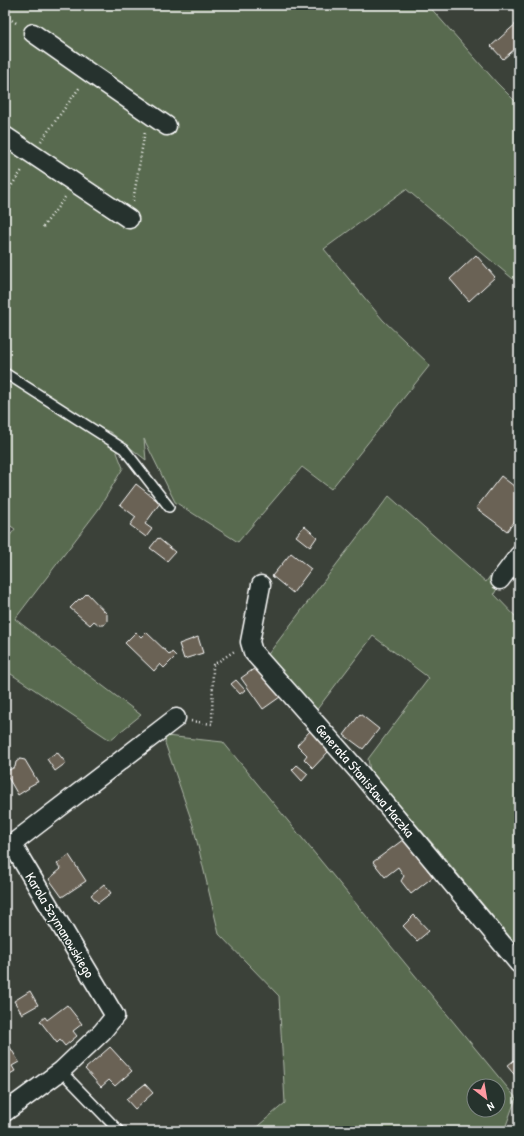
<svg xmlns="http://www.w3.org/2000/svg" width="524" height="1136" viewBox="0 0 524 1136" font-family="'Patrick Hand',sans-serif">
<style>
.green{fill:#596b4f;stroke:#acb5a7;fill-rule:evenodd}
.building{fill:#6b6254;stroke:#fff}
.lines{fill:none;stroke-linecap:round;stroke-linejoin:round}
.lane-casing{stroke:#fff;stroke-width:12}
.street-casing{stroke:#fff;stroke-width:21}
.path{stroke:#fff;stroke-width:2.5;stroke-dasharray:1 3;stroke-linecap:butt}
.lane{stroke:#26332d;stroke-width:9}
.street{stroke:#26332d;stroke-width:18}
.labels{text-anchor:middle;stroke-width:3;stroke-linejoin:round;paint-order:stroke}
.street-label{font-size:14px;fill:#fff;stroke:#26332d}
</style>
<rect width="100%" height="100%" fill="#3b4139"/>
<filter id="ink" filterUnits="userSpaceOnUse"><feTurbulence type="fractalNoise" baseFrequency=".025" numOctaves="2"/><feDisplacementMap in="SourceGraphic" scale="8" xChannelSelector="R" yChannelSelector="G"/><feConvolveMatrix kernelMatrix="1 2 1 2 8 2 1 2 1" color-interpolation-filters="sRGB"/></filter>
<g filter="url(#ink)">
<g class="green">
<polygon points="5,5 428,5 497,83 519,105 519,284 406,189 324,249 383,320 430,365 331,489 302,467 238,542 175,502 144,439 146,460 110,432 103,429 96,437 116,450 123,468 98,510 15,619 141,715 110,740 5,670 5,542 15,529 5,522"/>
<polygon points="389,496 486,582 490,576 498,587 494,594 519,620 519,948 433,844 370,771 368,759 429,678 373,636 315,712 266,657 352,544"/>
<path d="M166,736l57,6 293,356 -12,33h-252l33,-28 -6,-107 -60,-62 -26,-109 -28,-82zM474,1086h24v24h-24z"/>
</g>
<g class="building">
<polygon points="518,22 519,23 519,51 516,48 503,59 491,46"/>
<polygon points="476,255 495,277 469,301 450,279"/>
<polygon points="501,476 519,490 519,516 507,531 476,508"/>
<polygon points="136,484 160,503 145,524 152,529 146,537 130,525 136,517 120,505"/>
<polygon points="304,526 317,537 310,547 296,536"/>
<polygon points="158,538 175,552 167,561 150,548"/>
<polygon points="291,553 311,569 293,593 272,576"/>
<polygon points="519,575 519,583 515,579"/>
<polygon points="87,593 107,614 107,621 104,625 99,625 94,621 90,625 70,608 79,599 80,600"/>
<polygon points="136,632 141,637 146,632 170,655 172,652 176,656 164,668 160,664 154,671 125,643"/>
<polygon points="198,637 203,653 184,659 179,644"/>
<polygon points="258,666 280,697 263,709 241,678"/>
<polygon points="236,680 245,690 240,694 231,684"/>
<polygon points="360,714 379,729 363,749 344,735"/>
<polygon points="310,731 329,751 313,768 304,759 307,755 297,745"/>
<polygon points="57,752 66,763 55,771 47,759"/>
<polygon points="20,759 25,760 38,782 37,782 28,787 29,788 18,795 5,772 15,767 16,762"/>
<polygon points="297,765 308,774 302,781 292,770"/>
<polygon points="404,839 433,877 411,894 401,881 404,876 398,867 385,877 373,862"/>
<polygon points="69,855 86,881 62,897 49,879 61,869 57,864"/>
<polygon points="104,884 111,893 98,903 91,895"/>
<polygon points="414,915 429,931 417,941 403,926"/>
<polygon points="30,991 38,1005 22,1014 14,1001"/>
<polygon points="67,1005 82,1024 73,1031 77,1036 65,1046 60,1040 57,1043 40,1021 45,1017 47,1020"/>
<polygon points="7,1042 19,1062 12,1066 15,1071 8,1075 5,1070 5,1043"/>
<polygon points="110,1047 132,1071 115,1086 109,1080 101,1087 85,1069"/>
<polygon points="519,1056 519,1080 507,1066"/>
<polygon points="145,1084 153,1093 135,1109 126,1099"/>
</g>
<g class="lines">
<defs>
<g id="lane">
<polyline points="5,373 124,449 169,507"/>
<polyline points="61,1071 119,1131"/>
</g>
<g id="street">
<polyline points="33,33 90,73 167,126"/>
<polyline points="5,136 129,219"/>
<polyline points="500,580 519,555"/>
<path id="s1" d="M261,585l-11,57 3,10 106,120 160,192"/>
<polyline points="5,1112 61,1071 102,1032 115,1016 12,844 176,718"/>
</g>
</defs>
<use href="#lane" class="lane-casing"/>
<use href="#street" class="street-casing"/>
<g class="path">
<polyline points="5,16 18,24"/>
<polyline points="41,141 80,87"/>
<polyline points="5,195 23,169"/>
<polyline points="133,201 145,131"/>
<polyline points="43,227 66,196"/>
<polyline points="191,721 212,724 213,665 236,650"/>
</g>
<use href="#lane" class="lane"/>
<use href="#street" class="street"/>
</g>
</g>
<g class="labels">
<g class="street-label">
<text dy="5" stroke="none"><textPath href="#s1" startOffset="239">Generała Stanisława Maczka</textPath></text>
<text transform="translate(60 925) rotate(59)" y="5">Karola Szymanowskiego</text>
</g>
</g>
<rect width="524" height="1136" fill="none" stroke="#26332d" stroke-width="20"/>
<rect x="10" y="10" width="504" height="1116" fill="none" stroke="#fff" stroke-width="1.5" filter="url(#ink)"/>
<g transform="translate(486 1098) rotate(149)"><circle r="19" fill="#26332d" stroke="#7d8581"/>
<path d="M0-3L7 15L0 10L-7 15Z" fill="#ff9aa2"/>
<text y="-6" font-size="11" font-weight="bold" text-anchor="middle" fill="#ffffff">N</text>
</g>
</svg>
